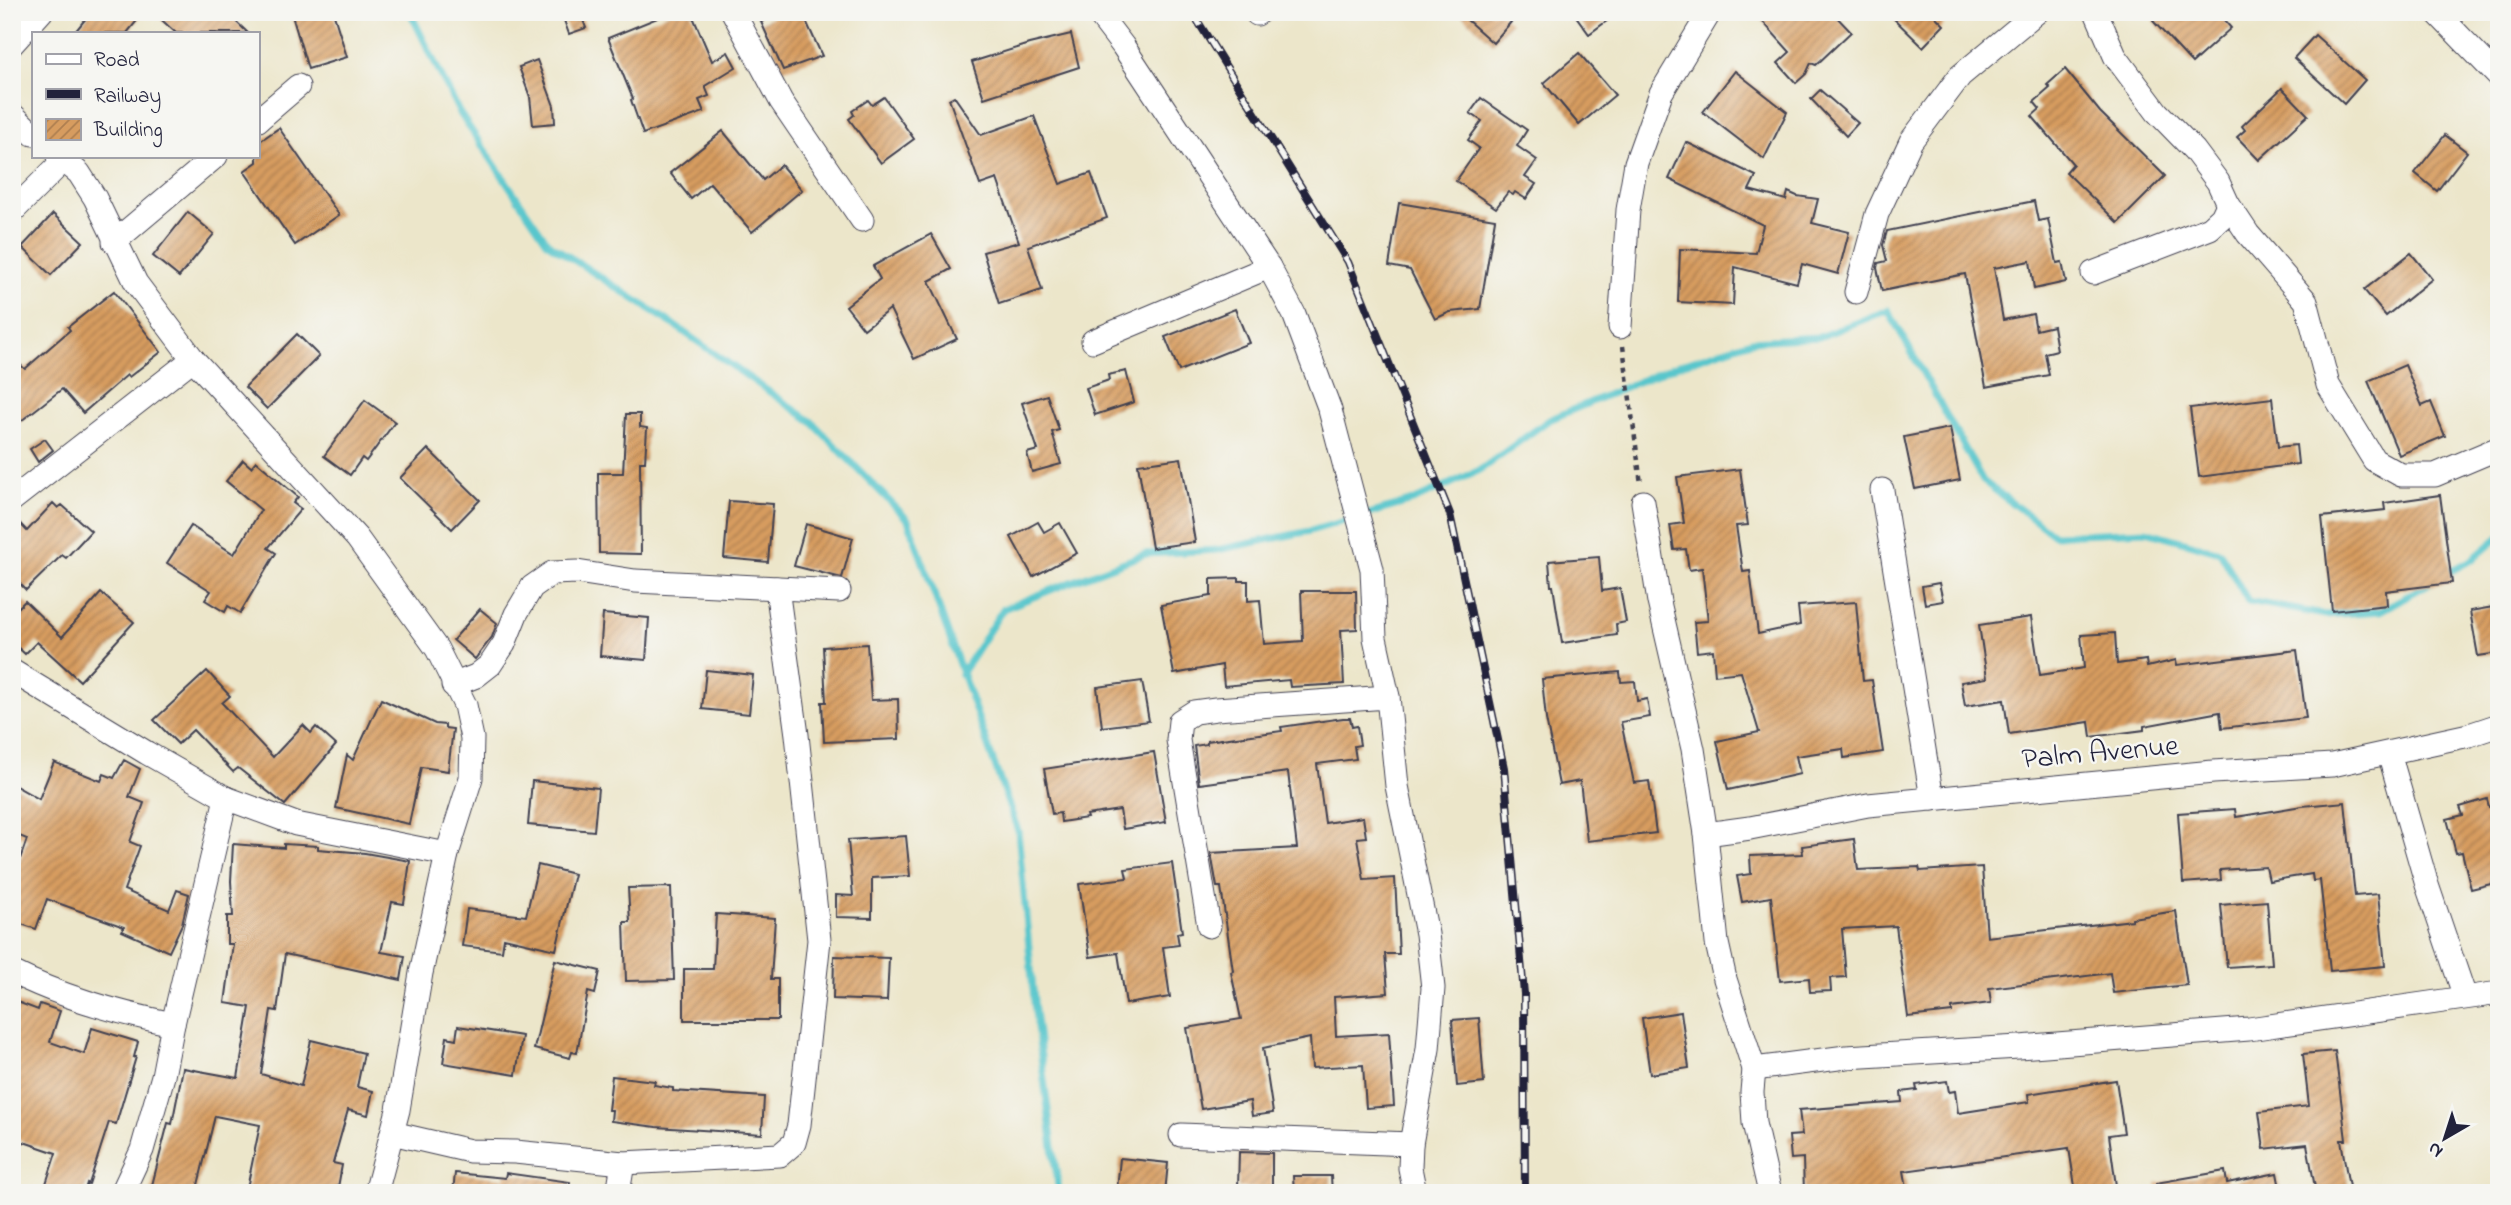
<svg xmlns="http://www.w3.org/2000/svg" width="2511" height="1205" viewBox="0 0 2511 1205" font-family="'Indie Flower',sans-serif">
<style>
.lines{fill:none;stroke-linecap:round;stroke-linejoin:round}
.stream{stroke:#58c6cc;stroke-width:7}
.building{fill:url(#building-hatch)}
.minor-casing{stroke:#403f50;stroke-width:25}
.path{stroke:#403f50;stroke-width:4.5;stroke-dasharray:5 5;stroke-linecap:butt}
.minor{stroke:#fff;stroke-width:23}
.rail-casing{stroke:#22223b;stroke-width:8}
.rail{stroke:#f6f6f2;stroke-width:5;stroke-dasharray:16;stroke-linecap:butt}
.labels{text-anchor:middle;stroke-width:5;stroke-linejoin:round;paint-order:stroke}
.street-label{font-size:30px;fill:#22223b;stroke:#f6f6f2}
</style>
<defs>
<pattern id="building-hatch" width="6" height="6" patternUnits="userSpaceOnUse" patternTransform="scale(1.75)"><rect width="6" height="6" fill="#d79c5f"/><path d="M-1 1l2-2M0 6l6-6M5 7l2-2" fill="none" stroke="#ae7f50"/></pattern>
</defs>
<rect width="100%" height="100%" fill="#f6f6f2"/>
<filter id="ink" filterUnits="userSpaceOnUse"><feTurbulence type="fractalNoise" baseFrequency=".0143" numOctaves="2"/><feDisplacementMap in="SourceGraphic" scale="14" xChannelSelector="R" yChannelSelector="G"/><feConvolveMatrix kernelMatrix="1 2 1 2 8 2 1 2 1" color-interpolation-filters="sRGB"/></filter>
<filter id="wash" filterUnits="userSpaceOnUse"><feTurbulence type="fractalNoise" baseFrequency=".00686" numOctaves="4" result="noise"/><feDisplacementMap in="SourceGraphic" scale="28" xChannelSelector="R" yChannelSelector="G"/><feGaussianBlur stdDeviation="1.57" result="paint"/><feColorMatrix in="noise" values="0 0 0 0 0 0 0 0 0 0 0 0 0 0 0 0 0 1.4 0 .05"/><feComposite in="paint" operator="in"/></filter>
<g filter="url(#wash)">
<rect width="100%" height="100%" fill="#ece6ca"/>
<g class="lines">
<g class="stream">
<polyline points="410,12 459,112 548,243 671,323 811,421 908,520 1018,831 1035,1011 1059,1193"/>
<polyline points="2442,576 2473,559 2499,537"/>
<polyline points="961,674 1003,609 1061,586 1145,554 1217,550 1310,531 1413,501 1480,470 1549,420 1670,368 1751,341 1819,337 1888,310 1983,481 2054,535 2146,531 2220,552 2248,601 2325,615 2380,611 2432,582"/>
</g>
</g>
<g id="blocks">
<g class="building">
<polygon points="91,12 144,12 127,33 74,33"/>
<polygon points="153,12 226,12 248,33 176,33"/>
<polygon points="291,12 333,12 347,57 308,69"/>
<polygon points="561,12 580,12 586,28 569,34"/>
<polygon points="672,12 691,12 712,61 728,52 736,67 705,86 709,96 699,100 704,112 643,134 631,100 633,99 608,38"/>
<polygon points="783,12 802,12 822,56 783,70 761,22"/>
<polygon points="1458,12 1499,12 1511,22 1493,43"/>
<polygon points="1573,12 1619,12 1589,34"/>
<polygon points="1754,12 1832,12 1851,32 1816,65 1811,63 1806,74 1796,83 1778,63 1790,52"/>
<polygon points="1887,12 1931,12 1944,25 1923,47"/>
<polygon points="2162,12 2217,12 2231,28 2192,63 2153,21"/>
<polygon points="1071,34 1079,67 984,98 972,62 1029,44"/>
<polygon points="2315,35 2365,80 2344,104 2294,58"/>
<polygon points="1579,53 1615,95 1579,125 1544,83"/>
<polygon points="537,60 554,106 555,123 533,125 530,97 519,67"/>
<polygon points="2065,69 2100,112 2165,176 2118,223 2066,172 2073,164 2032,116 2040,109 2034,102 2050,88 2047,85"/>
<polygon points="1735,71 1787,112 1764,159 1703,112"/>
<polygon points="2282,88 2308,115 2259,160 2237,137 2245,130 2242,126"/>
<polygon points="1820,90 1858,123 1846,136 1811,99"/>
<polygon points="954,96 981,135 1034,116 1060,184 1091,173 1107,218 1028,246 1042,290 999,304 983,252 1019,242 997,179 980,185 949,99"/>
<polygon points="884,97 914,139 881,163 849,119 854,115 852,111 868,100 872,105"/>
<polygon points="1481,98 1527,130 1517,146 1537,160 1525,177 1536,184 1526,199 1515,192 1513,195 1508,192 1496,208 1456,181 1479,148 1468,140 1482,121 1470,113"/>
<polygon points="279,128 339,215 295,245 244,171 257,162 257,143"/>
<polygon points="723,131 763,180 781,165 802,190 752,232 710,183 691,199 670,173"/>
<polygon points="2445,135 2467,152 2437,191 2415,173"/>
<polygon points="1686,142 1756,176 1749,190 1786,200 1788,192 1797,196 1818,199 1812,223 1849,232 1838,274 1802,264 1797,283 1735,267 1733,305 1678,302 1680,249 1756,253 1763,225 1669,179"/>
<polygon points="2034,201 2038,221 2048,219 2057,263 2062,262 2066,282 2034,289 2030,261 1994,268 2003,320 2033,314 2036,330 2053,326 2057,350 2045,353 2049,375 1986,387 1965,274 1882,291 1877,268 1878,263 1887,261 1883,245 1887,231"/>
<polygon points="1399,203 1495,219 1480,309 1450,312 1435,319 1410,270 1389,266"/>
<polygon points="188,212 214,234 179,277 153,256"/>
<polygon points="53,214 83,242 51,275 22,247"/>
<polygon points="931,234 951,269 929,281 957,339 914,359 890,309 864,329 846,306 880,279 873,266"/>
<polygon points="2411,253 2432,279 2386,316 2364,290"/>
<polygon points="114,291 161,352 129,377 127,375 83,413 62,389 12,428 12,358 25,369 70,330 68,327"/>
<polygon points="1235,309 1249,343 1179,371 1165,337"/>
<polygon points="297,334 319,356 267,409 245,387"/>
<polygon points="2405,365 2422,406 2431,402 2445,436 2399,455 2368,381"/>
<polygon points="1126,371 1134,402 1095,415 1086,388 1109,380 1108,375"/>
<polygon points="1047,395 1059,430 1052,432 1061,464 1032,472 1027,453 1038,450 1022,403"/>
<polygon points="2272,398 2278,447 2296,445 2298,464 2199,477 2190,408"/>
<polygon points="365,400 395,422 366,461 362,458 350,475 324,456"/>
<polygon points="626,414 640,414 640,427 647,428 645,462 640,462 641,554 599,553 598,473 623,473"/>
<polygon points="1950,428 1960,480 1915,489 1904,437"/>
<polygon points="45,439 53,450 38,462 30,449"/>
<polygon points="428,449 480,500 452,529 400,478"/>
<polygon points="1181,458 1195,542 1152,548 1138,464"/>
<polygon points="243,460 251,467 256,461 298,497 293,503 301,509 268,548 276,553 240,613 228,606 225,612 205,600 211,591 167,563 191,526 234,554 261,510 226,481"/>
<polygon points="1740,469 1748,525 1736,526 1743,572 1750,571 1758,634 1800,625 1798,606 1856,602 1863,681 1872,680 1883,752 1844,758 1843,749 1796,756 1800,774 1728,790 1717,741 1759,732 1741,672 1715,675 1713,650 1697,652 1694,622 1708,621 1702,568 1689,570 1686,549 1674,550 1670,525 1684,523 1677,477"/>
<polygon points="2440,495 2452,583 2386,591 2387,605 2332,611 2322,517 2385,510 2384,503"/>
<polygon points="729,501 773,504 768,562 724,558"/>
<polygon points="53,503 58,508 62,505 91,531 66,558 62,555 26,590 12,575 12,515 27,531"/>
<polygon points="1038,522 1044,532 1060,523 1077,553 1033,577 1011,537"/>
<polygon points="806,524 853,538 842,578 794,566"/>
<polygon points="1599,557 1602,591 1620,588 1626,622 1616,624 1617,635 1562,643 1553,586 1551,586 1549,561"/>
<polygon points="1239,578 1239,581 1248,581 1248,601 1260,600 1264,644 1303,641 1301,591 1356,591 1357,629 1341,630 1344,684 1290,687 1289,680 1224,686 1222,665 1174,674 1161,605 1211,596 1211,579"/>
<polygon points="1939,583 1943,601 1925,604 1922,586"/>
<polygon points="101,593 134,622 80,681 37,642 25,654 12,642 12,614 25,601 62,637"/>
<polygon points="2499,606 2499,653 2478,656 2470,611"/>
<polygon points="480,609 497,623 492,637 475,659 453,640"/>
<polygon points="603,614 649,618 646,660 600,656"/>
<polygon points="2031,617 2040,675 2084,668 2081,635 2115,633 2117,664 2146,660 2147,667 2176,660 2177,665 2297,650 2306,718 2222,728 2220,712 2144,726 2144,730 2091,737 2089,722 2009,734 2004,700 1965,706 1961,682 1987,678 1979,625"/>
<polygon points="867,644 871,700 898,699 899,739 824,742 822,702 826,702 823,647"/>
<polygon points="706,670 753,675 749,714 702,709"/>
<polygon points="207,671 230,696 222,703 273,757 303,725 311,733 316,727 336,745 285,805 238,768 233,772 193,730 178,744 154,720"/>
<polygon points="1620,672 1621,682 1635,681 1637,701 1647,699 1650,717 1621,722 1634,783 1649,781 1656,833 1587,841 1580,781 1559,785 1546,719 1542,679"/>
<polygon points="1142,681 1149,721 1102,727 1097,687"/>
<polygon points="381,699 435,724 445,725 445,728 453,729 448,771 421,767 409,824 336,808 347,755 353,760"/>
<polygon points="1343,718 1350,718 1352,727 1357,726 1360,745 1354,746 1356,759 1317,764 1325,823 1363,817 1366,837 1357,838 1364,880 1395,878 1399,954 1385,954 1388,993 1334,997 1336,1036 1389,1033 1394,1106 1366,1108 1363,1065 1312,1068 1310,1038 1263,1048 1273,1113 1252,1116 1250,1101 1201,1109 1187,1028 1241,1019 1231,972 1233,971 1221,887 1217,887 1211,853 1297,848 1288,772 1199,784 1194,746 1207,744 1207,741 1282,731 1281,727"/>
<polygon points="1154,752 1166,822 1123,829 1120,810 1086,815 1087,818 1061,822 1060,813 1052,814 1044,769"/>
<polygon points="124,760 140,769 129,797 144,803 130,842 140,846 124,890 169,910 177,890 189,894 182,924 169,952 122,931 124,927 47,899 36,929 12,921 12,882 27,839 12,833 17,820 12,817 12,784 39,799 54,762 101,781 104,774 114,778"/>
<polygon points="532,781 598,788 594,831 528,825"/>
<polygon points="2487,799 2489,807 2499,805 2499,882 2471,889 2462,852 2456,853 2447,819 2463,815 2460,807"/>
<polygon points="2345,802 2355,896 2378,894 2385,966 2330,971 2320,880 2313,881 2312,874 2269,881 2266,867 2220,870 2221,880 2183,883 2178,813 2235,809 2236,817 2302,806"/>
<polygon points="906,836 910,876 872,878 872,918 836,917 836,895 853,896 848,840"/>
<polygon points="1854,839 1858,870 1919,867 1920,871 1982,867 1987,937 2132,920 2132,918 2176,911 2187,985 2113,993 2110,973 1989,988 1991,1003 1952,1008 1952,1012 1908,1017 1896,926 1842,929 1846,977 1830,978 1831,991 1810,992 1809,978 1780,981 1771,897 1742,902 1737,876 1751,874 1750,856 1803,854 1802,846"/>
<polygon points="233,844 284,848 284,844 318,846 318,849 365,853 410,861 404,904 392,902 381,952 405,956 401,980 285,954 277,1011 271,1010 261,1074 301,1086 311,1040 364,1053 357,1087 373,1091 368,1115 348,1110 333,1163 342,1165 337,1193 246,1193 260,1125 215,1116 196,1193 150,1193 168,1123 172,1124 183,1068 238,1078 250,1007 225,1003 233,944 227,944 227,916 233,916 231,881"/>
<polygon points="1172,863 1182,932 1177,933 1179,945 1163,947 1170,997 1126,1004 1118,953 1090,957 1079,884 1127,878 1125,869"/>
<polygon points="538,865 574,874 556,950 504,938 502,951 462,946 467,909 526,916"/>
<polygon points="671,887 674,980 626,981 624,922 630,922 628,888"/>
<polygon points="2267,901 2272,964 2227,967 2221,905"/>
<polygon points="716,914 775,918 771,979 778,979 778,1020 684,1020 684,969 713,969"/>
<polygon points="834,956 889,958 887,1001 833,999"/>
<polygon points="555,960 600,971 595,994 588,992 577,1053 572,1052 570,1058 534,1049"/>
<polygon points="12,1000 38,1010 40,1004 60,1011 50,1042 84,1054 92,1028 138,1042 134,1057 136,1057 116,1124 109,1122 89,1184 87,1183 84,1193 43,1193 56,1153 12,1138"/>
<polygon points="1681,1012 1689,1068 1650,1074 1642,1018"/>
<polygon points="1479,1018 1484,1083 1457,1086 1452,1020"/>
<polygon points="458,1026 522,1036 516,1075 443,1063 447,1037 456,1039"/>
<polygon points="2335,1051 2346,1140 2341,1140 2350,1193 2316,1193 2307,1144 2264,1149 2259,1112 2309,1106 2303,1054"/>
<polygon points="612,1076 655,1081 654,1085 673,1088 673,1091 764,1097 762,1134 656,1127 611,1121 612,1110 608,1110"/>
<polygon points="2116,1080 2124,1133 2109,1135 2117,1193 2076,1193 2069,1148 1904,1171 1908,1193 1804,1193 1803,1158 1791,1159 1789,1136 1802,1135 1799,1110 1902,1102 1901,1092 1917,1090 1916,1085 1947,1081 1949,1092 1955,1091 1958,1113 2029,1102 2028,1094"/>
<polygon points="1239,1152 1272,1153 1272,1189 1238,1188"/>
<polygon points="1120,1158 1168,1163 1165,1193 1117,1191"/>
<polygon points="2225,1171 2227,1183 2277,1173 2281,1193 2157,1193 2156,1183"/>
<polygon points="455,1173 505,1178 506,1173 570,1182 569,1193 453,1193"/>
<polygon points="1293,1176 1331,1176 1332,1193 1294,1193"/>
</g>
</g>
</g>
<g filter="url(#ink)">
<use href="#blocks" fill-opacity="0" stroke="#403f50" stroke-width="2"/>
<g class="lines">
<defs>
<g id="minor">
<polyline points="733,12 781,101 862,220"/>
<polyline points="1097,12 1123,46 1269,267 1294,314 1330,410 1372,569 1375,638 1388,697 1397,786 1427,934 1433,988 1428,1049 1411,1144 1410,1168 1415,1193"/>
<polyline points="2096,12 2115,56 2157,112 2194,150 2218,182 2228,204 2248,234 2306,301 2328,385 2374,460 2401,475 2435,475 2499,448"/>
<polyline points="2436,12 2499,77"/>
<polyline points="1257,14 1259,12"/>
<polyline points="12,44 41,12"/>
<polyline points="12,114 33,134"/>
<polyline points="257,121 298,86"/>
<polyline points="58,156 79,173 95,198 136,283 193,359 357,538 437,649 465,705 472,738 471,778 447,854 421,973 398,1110 376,1193"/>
<polyline points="12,212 64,160"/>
<polyline points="114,242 216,156"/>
<polyline points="2093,273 2210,228 2222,217 2228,204"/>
<polyline points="1856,292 1877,214 1911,141 1960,76 2037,12"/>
<polyline points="1620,327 1628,210 1636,163 1661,93 1710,12"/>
<polyline points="1093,341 1269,267"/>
<polyline points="1882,490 1932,799"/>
<polyline points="12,500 193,359"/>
<polyline points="1643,502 1659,602 1693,749 1706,834 1717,943 1725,979 1754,1069 1752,1092 1754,1123 1770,1193"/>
<polyline points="12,671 147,753 226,798 296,824 447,854"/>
<polyline points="453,685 476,676 490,665 504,644 516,614 532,587 552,573 577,572 635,581 839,591"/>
<polyline points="2389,753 2427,885 2465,997"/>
<polyline points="1706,834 1750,828 1868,805 2213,772 2332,765 2469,735 2499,725"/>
<polyline points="1209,926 1178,740 1180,721 1194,712 1216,709 1388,697"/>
<path d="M12,972c50,25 106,41 161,52"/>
<polyline points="1754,1069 1846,1057 2019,1047 2249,1029 2499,993"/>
<polyline points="392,1133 470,1151 515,1152 623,1163 780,1155 794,1143 799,1125 819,940 797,735 777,588"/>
<polyline points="1181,1135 1411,1144"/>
<polyline points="122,1193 142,1150 163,1076 173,1024 226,798"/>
<polyline points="618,1193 623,1163"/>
</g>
</defs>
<use href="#minor" class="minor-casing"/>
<polyline class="path" points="1623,346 1641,484"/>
<use href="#minor" class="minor"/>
<defs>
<polyline id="rail" points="1192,12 1348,262 1450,514 1504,768 1524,994 1525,1193"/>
</defs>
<use href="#rail" class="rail-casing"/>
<use href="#rail" class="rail"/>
</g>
</g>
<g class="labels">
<g class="street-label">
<text transform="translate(2100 751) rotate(-5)" y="10">Palm Avenue</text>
</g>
</g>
<rect width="2511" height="1205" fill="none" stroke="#f6f6f2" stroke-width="42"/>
<rect x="32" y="32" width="228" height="126" fill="#f6f6f2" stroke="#a1a1a9" stroke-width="2"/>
<rect x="46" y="54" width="35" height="10" fill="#ffffff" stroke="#a1a1a9" stroke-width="2"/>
<text x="94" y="66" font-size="21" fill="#22223b">Road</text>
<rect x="46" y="89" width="35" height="10" fill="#22223b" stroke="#a1a1a9" stroke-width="2"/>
<text x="94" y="102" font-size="21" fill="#22223b">Railway</text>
<rect x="46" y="119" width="35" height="21" fill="url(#building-hatch)" stroke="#a1a1a9" stroke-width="2"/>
<text x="94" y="136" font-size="21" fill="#22223b">Building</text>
<g transform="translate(2445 1138) rotate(219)" stroke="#f6f6f2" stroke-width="5" paint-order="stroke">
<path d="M0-5L12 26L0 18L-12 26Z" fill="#22223b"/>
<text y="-10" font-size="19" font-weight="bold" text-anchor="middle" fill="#22223b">N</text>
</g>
</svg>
